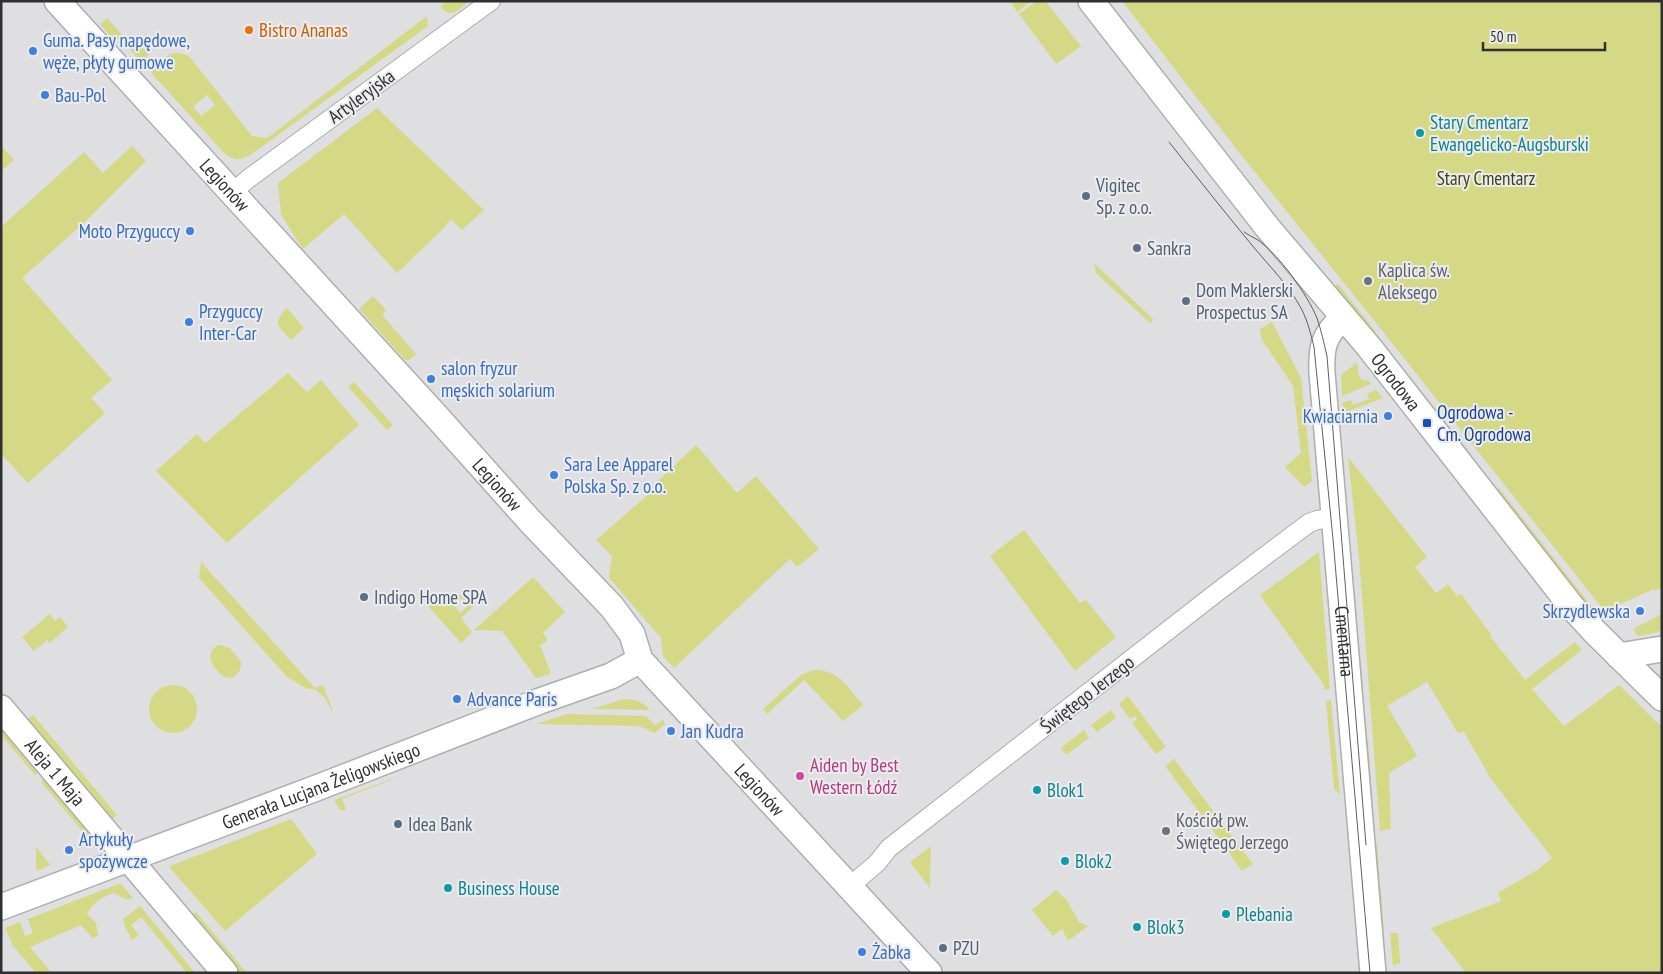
<svg xmlns="http://www.w3.org/2000/svg" width="1663" height="974" viewBox="0 0 1663 974" font-family="'PT Sans Narrow',sans-serif">
<style>
.green{fill:#d5d985;fill-rule:evenodd}
.lines{fill:none;stroke-linecap:round;stroke-linejoin:round}
.street-casing{stroke:#adaeb0;stroke-width:20}
.secondary-casing{stroke:#adaeb0;stroke-width:28}
.street{stroke:#fff;stroke-width:18}
.secondary{stroke:#fff;stroke-width:25}
.tram{stroke:#5f5f60;stroke-width:1}
.food-dot{fill:#e8710a;stroke:#ececee;stroke-width:2}
.shop-dot{fill:#3f7fe0;stroke:#ececee;stroke-width:2}
.culture-dot{fill:#0f9aa8;stroke:#ececee;stroke-width:2}
.service-dot{fill:#5c6f8a;stroke:#ececee;stroke-width:2}
.worship-dot{fill:#6b7280;stroke:#ececee;stroke-width:2}
.transit-dot{fill:#1a4fb4;stroke:#ececee;stroke-width:2}
.hotel-dot{fill:#d1479c;stroke:#ececee;stroke-width:2}
.labels{text-anchor:middle;stroke-width:4;stroke-linejoin:round;paint-order:stroke}
.food-label{font-size:19px;fill:#c56008;stroke:#ececee;text-anchor:start}
.shop-label{font-size:19px;fill:#366cbe;stroke:#ececee;text-anchor:start}
.street-label{font-size:19px;fill:#303031;stroke:#ececee}
.culture-label{font-size:19px;fill:#0d838f;stroke:#ececee;text-anchor:start}
.park-label{font-size:19px;fill:#40421b;stroke:#ececee}
.service-label{font-size:19px;fill:#4e5e75;stroke:#ececee;text-anchor:start}
.worship-label{font-size:19px;fill:#5b616d;stroke:#ececee;text-anchor:start}
.transit-label{font-size:19px;fill:#164399;stroke:#ececee;text-anchor:start}
.hotel-label{font-size:19px;fill:#b23c85;stroke:#ececee;text-anchor:start}
</style>
<rect width="100%" height="100%" fill="#dfdfe1"/>
<g class="green">
<path d="M446,1h23c-11,9 -18,19 -29,5z"/>
<polygon points="1010,1 1032,1 1017,12"/>
<polygon points="1037,1 1045,1 1081,46 1056,64 1019,14"/>
<polygon points="1122,1 1662,1 1662,588 1655,591 1654,589 1616,606 1616,607 1606,613 1373,319 1238,151"/>
<path d="M427,16l1,10 -176,128c-12,6 -16,8 -27,0l-72,-79 -2,-6c13,-11 22,-22 39,-12l62,79 15,2zM207,95l8,10 -14,11 -8,-9z"/>
<polygon points="107,18 125,38 130,34 149,55 143,60 139,60 123,41 110,36 100,24"/>
<polygon points="377,108 484,210 462,230 451,219 443,229 397,273 344,214 303,249 281,215 278,183"/>
<polygon points="1,146 14,160 1,171"/>
<polygon points="132,146 146,161 85,222 22,278 112,380 91,398 105,413 28,483 1,454 1,227 84,152 103,173"/>
<polygon points="1094,263 1153,319 1151,324 1096,273"/>
<polygon points="1338,284 1376,332 1370,337 1334,287"/>
<polygon points="373,296 386,310 382,315 416,354 409,360 405,360 359,309"/>
<path d="M287,308l17,20 -13,12c-12,-14 -20,-16 -4,-32z"/>
<polygon points="1272,322 1301,378 1312,481 1304,487 1285,467 1301,453 1293,386 1262,340 1260,329"/>
<polygon points="1382,341 1472,455 1470,456 1377,345"/>
<polygon points="1356,363 1358,366 1358,374 1362,380 1369,381 1371,384 1342,396 1341,375"/>
<polygon points="288,373 307,392 321,380 359,425 227,543 156,471 197,434 205,443"/>
<polygon points="354,382 393,425 387,430 348,387"/>
<polygon points="1376,390 1383,398 1344,413 1342,403 1351,400 1353,405 1369,399 1367,394"/>
<polygon points="696,445 737,493 756,476 819,549 797,567 790,559 674,668 663,656 661,638 609,578 612,556 596,540 658,486 656,483"/>
<polygon points="1348,457 1427,557 1415,567 1436,593 1448,584 1457,596 1461,594 1491,634 1490,636 1525,680 1575,642 1582,650 1532,689 1564,726 1619,685 1662,727 1662,973 1466,973 1431,928 1501,901 1498,893 1537,870 1552,858 1491,779 1464,732 1458,733 1427,682 1387,706 1417,756 1389,773 1391,829 1380,831 1359,558"/>
<polygon points="1499,488 1600,617 1599,620 1494,492"/>
<polygon points="1024,530 1080,603 1086,600 1116,637 1075,671 990,556"/>
<polygon points="1319,552 1330,689 1324,690 1324,685 1260,595"/>
<polygon points="201,562 315,688 323,685 333,711 332,711 325,698 315,689 307,689 287,677 199,578"/>
<polygon points="533,577 565,612 543,633 547,638 546,642 540,645 551,674 536,678 502,631 474,630"/>
<polygon points="460,595 464,595 467,598 464,600 461,598 454,605 460,613 468,606 466,603 469,600 473,604 473,607 461,618 472,632 461,643 428,606 437,598 445,607"/>
<polygon points="1350,596 1355,596 1367,736 1362,737"/>
<polygon points="50,614 55,621 60,617 68,627 50,643 47,640 34,651 22,637"/>
<polygon points="1662,614 1662,629 1659,632 1638,636 1633,629"/>
<path d="M219,645l11,3 11,14c1,11 -9,21 -19,13 -5,-3 -8,-9 -11,-14 -2,-7 1,-13 8,-16z"/>
<path d="M813,670c26,-1 34,17 50,35l-20,16 -39,-41 -37,34 -4,-5 38,-34z"/>
<circle cx="173" cy="709" r="24"/>
<polygon points="1128,696 1166,747 1156,754 1132,723 1137,719 1135,716 1130,719 1119,704"/>
<path d="M624,699c11,0 19,3 26,11l-58,-1z"/>
<polygon points="1331,700 1340,795 1334,789 1326,701"/>
<polygon points="1111,710 1116,718 1097,732 1091,725"/>
<polygon points="567,714 646,716 655,725 663,720 665,724 655,733 639,726 536,724"/>
<polygon points="33,715 117,815 112,820 28,719"/>
<polygon points="1,726 40,771 35,775 1,735"/>
<polygon points="1084,730 1089,738 1066,755 1061,748"/>
<polygon points="1368,739 1373,808 1368,809 1362,740"/>
<polygon points="1174,759 1253,864 1242,871 1206,821 1213,815 1209,811 1202,816 1165,766"/>
<polygon points="46,777 93,835 89,839 41,782"/>
<polygon points="394,778 394,779 342,799 346,810 340,810 334,800"/>
<polygon points="291,819 317,854 225,931 171,869 170,866"/>
<polygon points="1374,843 1377,843 1380,885 1375,885"/>
<polygon points="36,846 50,865 36,871"/>
<polygon points="931,846 930,888 910,862"/>
<path d="M118,884h3l12,14 -6,2 -13,-7c-13,4 -20,9 -27,21l9,9 2,12 -5,4 -12,-14 -51,22 20,24 -2,2h-12l-23,-27 -8,-18 15,-6 5,14 8,-3 -5,-14z"/>
<polygon points="1375,888 1381,888 1384,934 1382,933"/>
<polygon points="1056,890 1066,899 1079,922 1088,926 1068,941 1062,929 1053,936 1032,910"/>
<polygon points="140,906 195,973 187,973 141,917 131,925 139,935 132,940 126,929 123,919"/>
<polygon points="196,912 247,973 240,973 192,915"/>
<polygon points="1390,933 1398,933 1400,963 1393,966"/>
</g>
<g class="lines">
<defs>
<g id="street">
<polyline points="233,192 248,179 491,1"/>
<polyline points="849,887 877,863 889,848 1216,593 1309,523 1317,520 1334,518"/>
</g>
<g id="secondary">
<path id="s1" d="M57,1l380,416 93,104 82,86 20,27 8,26 289,313"/>
<path id="s2" d="M1091,1l176,226 102,120 203,260 22,24 68,67"/>
<path id="s3" d="M1343,318c-20,17 -22,30 -21,55l51,600"/>
<polyline points="1619,656 1662,649"/>
<path id="s4" d="M1,708l224,265"/>
<path id="s5" d="M1,907l318,-120 221,-86 71,-25 29,-16"/>
</g>
</defs>
<use href="#street" class="street-casing"/>
<use href="#secondary" class="secondary-casing"/>
<use href="#street" class="street"/>
<use href="#secondary" class="secondary"/>
<g class="tram">
<path d="M1169,142c27,34 54,68 82,102 18,22 38,41 51,66 6,12 9,25 12,37l19,192 37,434"/>
<path d="M1244,232c4,3 9,5 14,8 21,15 49,54 59,78 4,12 7,25 10,38l39,489"/>
</g>
</g>
<circle class="food-dot" cx="249" cy="30" r="5"/>
<g class="shop-dot">
<circle cx="33" cy="51" r="5"/>
<circle cx="45" cy="95" r="5"/>
<circle cx="190" cy="231" r="5"/>
<circle cx="189" cy="322" r="5"/>
<circle cx="431" cy="379" r="5"/>
<circle cx="1388" cy="416" r="5"/>
<circle cx="554" cy="475" r="5"/>
<circle cx="1640" cy="611" r="5"/>
<circle cx="457" cy="699" r="5"/>
<circle cx="671" cy="731" r="5"/>
<circle cx="69" cy="850" r="5"/>
<circle cx="862" cy="952" r="5"/>
</g>
<g class="culture-dot">
<circle cx="1420" cy="133" r="5"/>
<circle cx="1037" cy="790" r="5"/>
<circle cx="1065" cy="861" r="5"/>
<circle cx="448" cy="888" r="5"/>
<circle cx="1226" cy="914" r="5"/>
<circle cx="1137" cy="927" r="5"/>
</g>
<g class="service-dot">
<circle cx="1086" cy="196" r="5"/>
<circle cx="1137" cy="248" r="5"/>
<circle cx="1186" cy="301" r="5"/>
<circle cx="364" cy="597" r="5"/>
<circle cx="398" cy="824" r="5"/>
<circle cx="943" cy="948" r="5"/>
</g>
<g class="worship-dot">
<circle cx="1368" cy="281" r="5"/>
<circle cx="1166" cy="831" r="5"/>
</g>
<rect class="transit-dot" x="1422" y="418" width="10" height="10" rx="2.5"/>
<circle class="hotel-dot" cx="800" cy="776" r="5"/>
<g class="labels">
<g class="food-label">
<text x="259" y="37">Bistro Ananas</text>
</g>
<g class="shop-label">
<text x="43" y="47">Guma. Pasy napędowe,<tspan x="43" dy="22">węże, płyty gumowe</tspan></text>
<text x="55" y="102">Bau-Pol</text>
<text x="180" y="238" text-anchor="end">Moto Przyguccy</text>
<text x="199" y="318">Przyguccy<tspan x="199" dy="22">Inter-Car</tspan></text>
<text x="441" y="375">salon fryzur<tspan x="441" dy="22">męskich solarium</tspan></text>
<text x="1378" y="423" text-anchor="end">Kwiaciarnia</text>
<text x="564" y="471">Sara Lee Apparel<tspan x="564" dy="22">Polska Sp. z o.o.</tspan></text>
<text x="1630" y="618" text-anchor="end">Skrzydlewska</text>
<text x="467" y="706">Advance Paris</text>
<text x="681" y="738">Jan Kudra</text>
<text x="79" y="846">Artykuły<tspan x="79" dy="22">spożywcze</tspan></text>
<text x="872" y="959">Żabka</text>
</g>
<g class="street-label">
<text transform="translate(361 96) rotate(-36)" y="7">Artyleryjska</text>
<text dy="7" stroke="none"><textPath href="#s1" startOffset="249">Legionów</textPath></text>
<text dy="7" stroke="none"><textPath href="#s2" startOffset="488">Ogrodowa</textPath></text>
<text dy="7" stroke="none"><textPath href="#s1" startOffset="654">Legionów</textPath></text>
<text dy="7" stroke="none"><textPath href="#s3" startOffset="331">Cmentarna</textPath></text>
<text transform="translate(1087 694) rotate(-38)" y="7">Świętego Jerzego</text>
<text dy="7" stroke="none"><textPath href="#s4" startOffset="84">Aleja 1 Maja</textPath></text>
<text dy="7" stroke="none"><textPath href="#s5" startOffset="342">Generała Lucjana Żeligowskiego</textPath></text>
<text dy="7" stroke="none"><textPath href="#s1" startOffset="1059">Legionów</textPath></text>
</g>
<g class="culture-label">
<text x="1430" y="129">Stary Cmentarz<tspan x="1430" dy="22">Ewangelicko-Augsburski</tspan></text>
<text x="1047" y="797">Blok1</text>
<text x="1075" y="868">Blok2</text>
<text x="458" y="895">Business House</text>
<text x="1236" y="921">Plebania</text>
<text x="1147" y="934">Blok3</text>
</g>
<g class="park-label">
<text x="1486" y="185">Stary Cmentarz</text>
</g>
<g class="service-label">
<text x="1096" y="192">Vigitec<tspan x="1096" dy="22">Sp. z o.o.</tspan></text>
<text x="1147" y="255">Sankra</text>
<text x="1196" y="297">Dom Maklerski<tspan x="1196" dy="22">Prospectus SA</tspan></text>
<text x="374" y="604">Indigo Home SPA</text>
<text x="408" y="831">Idea Bank</text>
<text x="953" y="955">PZU</text>
</g>
<g class="worship-label">
<text x="1378" y="277">Kaplica św.<tspan x="1378" dy="22">Aleksego</tspan></text>
<text x="1176" y="827">Kościół pw.<tspan x="1176" dy="22">Świętego Jerzego</tspan></text>
</g>
<g class="transit-label">
<text x="1437" y="419">Ogrodowa -<tspan x="1437" dy="22">Cm. Ogrodowa</tspan></text>
</g>
<g class="hotel-label">
<text x="810" y="772">Aiden by Best<tspan x="810" dy="22">Western Łódź</tspan></text>
</g>
</g>
<rect width="1663" height="974" fill="none" stroke="#303031" stroke-width="5"/>
<path d="M1483 42v8h122v-8" fill="none" stroke="#303031" stroke-width="2.5"/>
<text x="1490" y="42" font-size="15" fill="#303031" stroke="#ececee" stroke-width="4" paint-order="stroke">50 m</text>
</svg>
